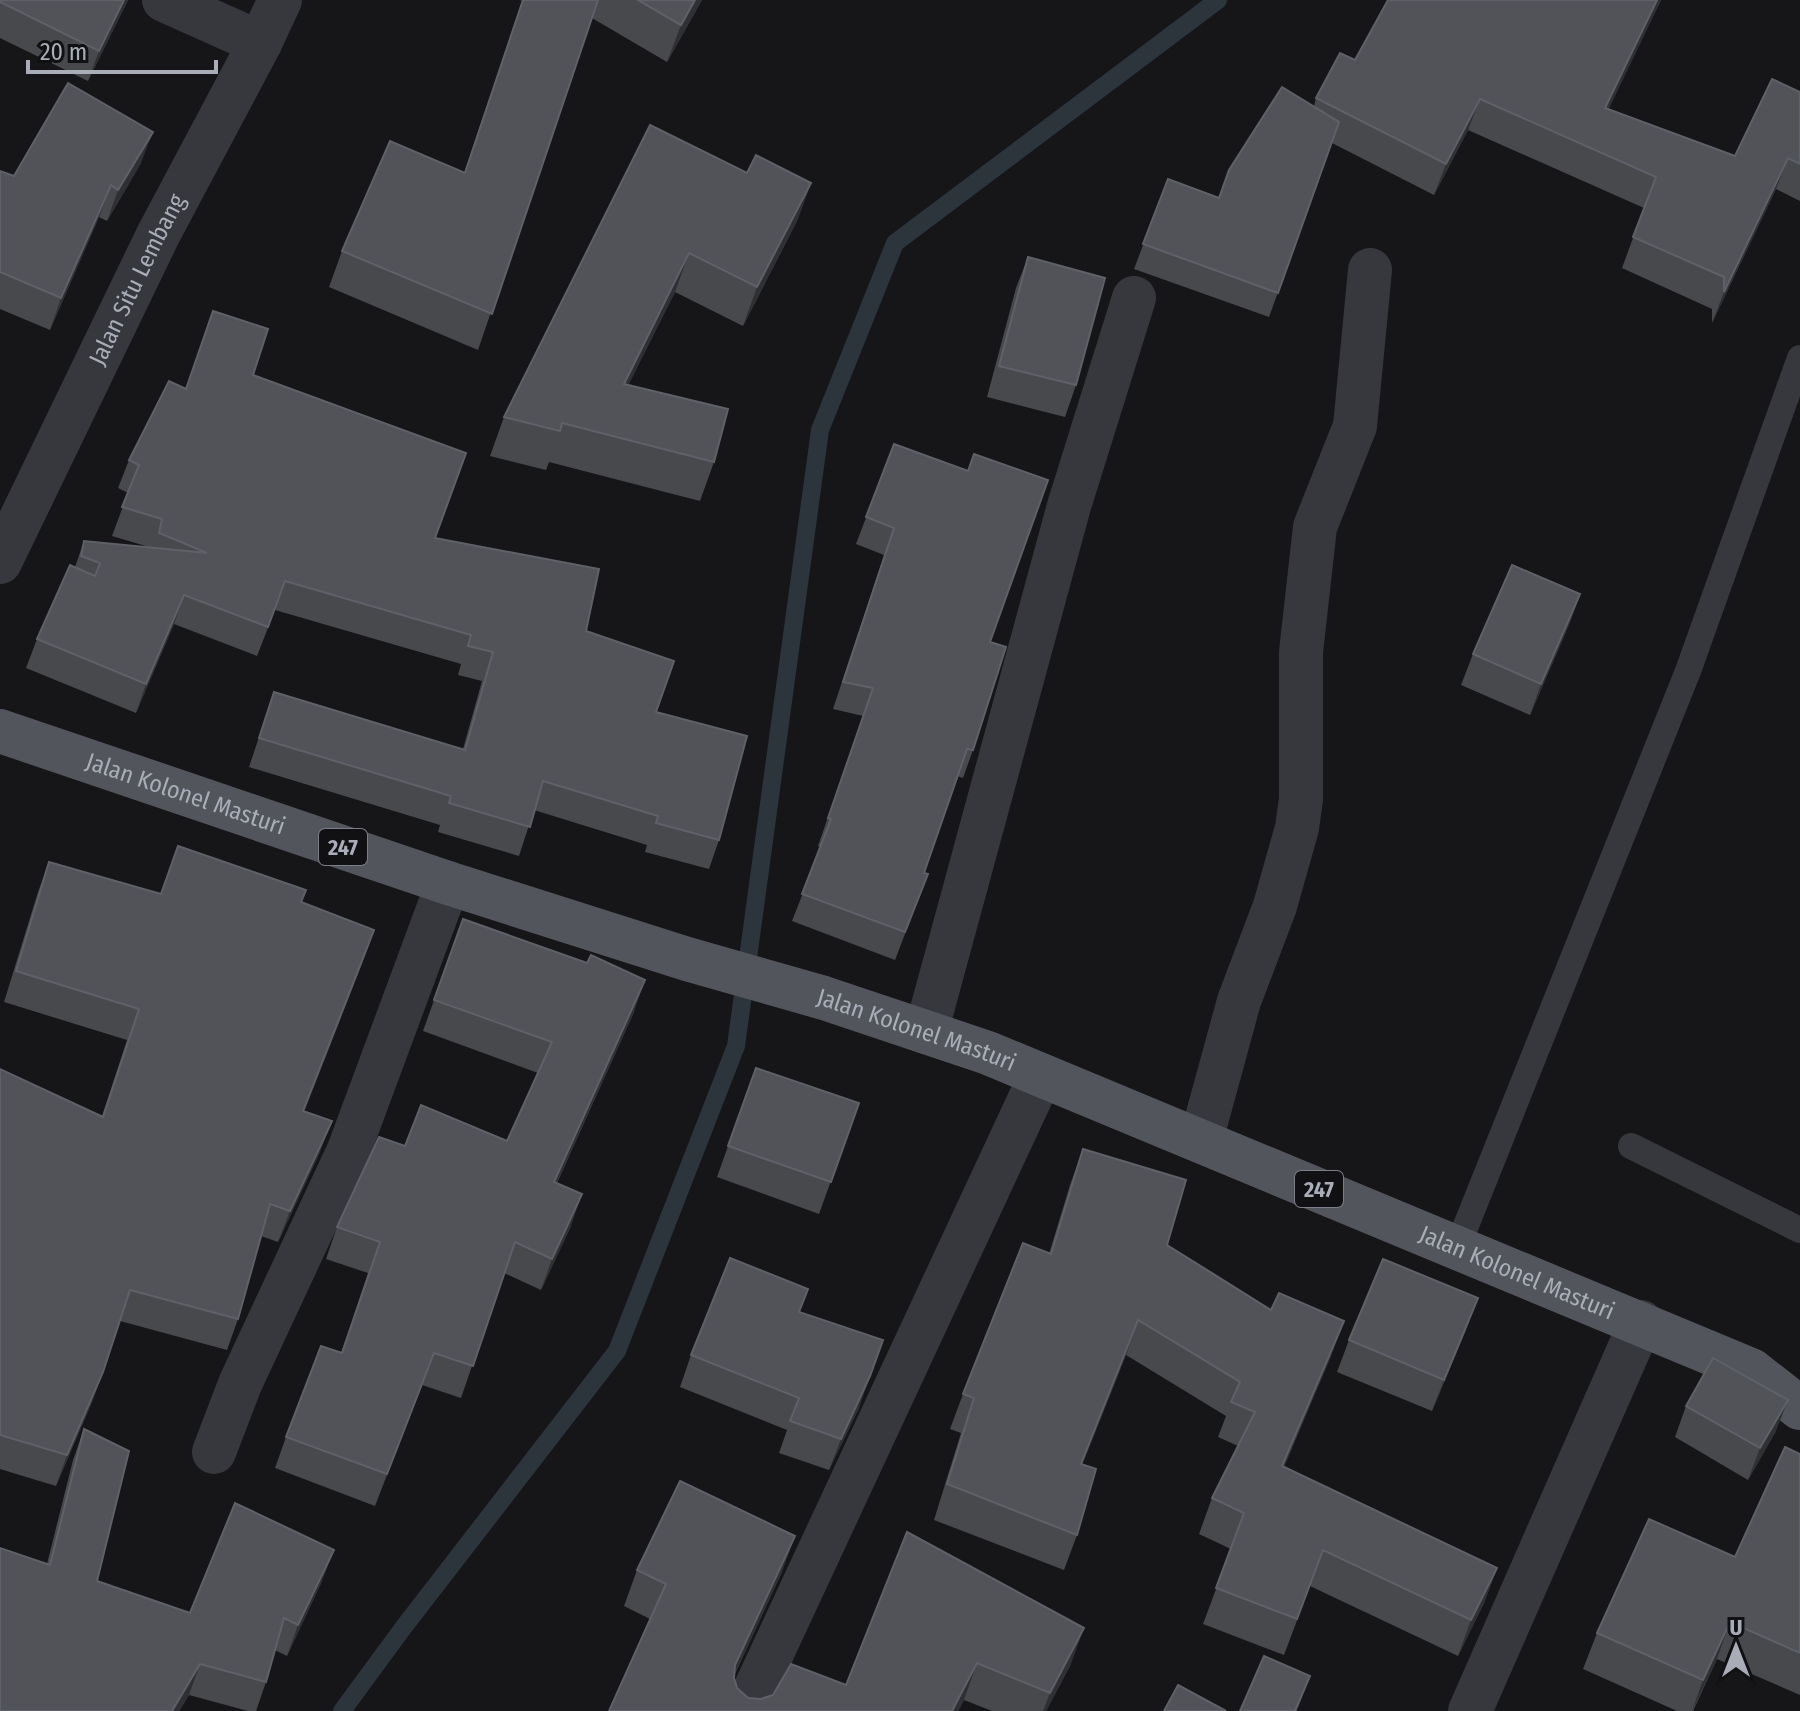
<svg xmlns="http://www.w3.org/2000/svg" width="1800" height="1711" viewBox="0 0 1800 1711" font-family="'Fira Sans Condensed',sans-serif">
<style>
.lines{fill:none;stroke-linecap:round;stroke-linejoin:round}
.stream{stroke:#2c353c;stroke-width:18}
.service{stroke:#37383d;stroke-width:26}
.minor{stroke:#37383d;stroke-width:44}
.primary{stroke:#53555c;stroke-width:44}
.wall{fill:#47494d}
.shaded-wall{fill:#2f3033}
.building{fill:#525359;stroke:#5f6168;stroke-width:2}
.labels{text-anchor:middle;stroke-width:6;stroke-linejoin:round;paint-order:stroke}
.shield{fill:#111113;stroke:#7b7e86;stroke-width:2}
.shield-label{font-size:22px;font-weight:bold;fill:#a8adb8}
.street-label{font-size:24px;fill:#a8adb8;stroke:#111113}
</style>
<rect width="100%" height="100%" fill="#161618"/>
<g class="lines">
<polyline class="stream" points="342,1711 403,1628 617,1351 736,1046 820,430 895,243 1218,0"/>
<g class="service">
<polyline points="1631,1146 1800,1230"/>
<polyline points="1457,1248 1688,671 1800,358"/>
</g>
<g class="minor">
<polyline points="164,0 260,43"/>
<path id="s1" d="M0,562l158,-327 102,-192 20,-43"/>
<polyline points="926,1032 1069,506 1134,298"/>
<polyline points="1201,1140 1239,1001 1275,906 1297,828 1301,799 1301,652 1315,527 1355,426 1370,270"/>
<polyline points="214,1452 240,1384 349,1150 448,883"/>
<polyline points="745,1711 1041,1075"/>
<polyline points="1470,1711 1641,1322"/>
</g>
<path class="primary" id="s2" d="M0,731l448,152 239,76 137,39 164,55 763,317 49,38"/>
</g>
<g class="wall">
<polygon points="0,0 128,0 88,81 0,38"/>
<polygon points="520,0 702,0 667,62 592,18 478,350 329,287 342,251 464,173 522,1"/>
<polygon points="1388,0 1661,0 1608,109 1735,156 1800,92 1800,201 1776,189 1712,323 1712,309 1622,268 1644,208 1468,130 1434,195 1332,143 1269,317 1134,269 1168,179 1219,198 1314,106 1316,98 1355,60"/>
<polygon points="141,163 107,221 99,217 50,330 0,309 0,171 14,176"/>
<polygon points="747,173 811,183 797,221 743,326 675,292 628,385 714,462 700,501 549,462 546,470 490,456 504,417"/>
<polygon points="1028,257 1076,385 1065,417 987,397 1016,288"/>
<polygon points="253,375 435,538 586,631 656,712 719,840 709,869 645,852 647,845 534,810 519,856 438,832 440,825 249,767 274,692 463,749 482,681 458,675 461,664 275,610 257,656 174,624 136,713 26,668 37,639 75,567 84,541 149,547 112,536 128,493 118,488 129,460 185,389"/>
<polygon points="894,444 990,642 973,750 963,778 957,776 924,873 928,874 895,960 792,921 821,847 818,846 863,716 833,709 884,555 856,544"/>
<polygon points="1580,594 1569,625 1530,715 1461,685 1473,654"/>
<polygon points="49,862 161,894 301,902 363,961 304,1112 320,1152 278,1242 261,1236 238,1319 227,1350 120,1321 92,1402 56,1486 0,1469 0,1069 102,1116 127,1040 4,1002 38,892"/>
<polygon points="463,919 634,1012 557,1183 571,1226 541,1290 504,1273 461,1398 422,1385 375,1506 275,1468 286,1437 341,1353 368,1273 326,1259 337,1227 405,1146 507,1141 538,1073 423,1031"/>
<polygon points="756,1068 859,1103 819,1214 717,1177"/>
<polygon points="1083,1149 1167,1245 1331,1356 1284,1467 1497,1568 1484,1603 1458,1656 1310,1586 1284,1655 1203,1624 1231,1549 1199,1534 1212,1498 1238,1446 1218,1437 1226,1416 1126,1355 1082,1465 1077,1535 1064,1570 934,1520 961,1433 950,1429 963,1394 1049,1254 1070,1185"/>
<polygon points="800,1312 859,1408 829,1470 779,1453 787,1430 680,1387 691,1355"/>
<polygon points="1466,1330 1432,1411 1337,1372 1349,1340"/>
<polygon points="1686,1406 1776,1431 1748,1480 1675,1437"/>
<polygon points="84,1429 97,1581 190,1613 322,1581 287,1656 275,1650 266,1682 256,1711 248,1711 189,1695 179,1711 0,1711 47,1564 73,1460"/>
<polygon points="1800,1454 1800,1695 1717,1659 1693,1711 1677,1711 1583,1669 1597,1633 1735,1557"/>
<polygon points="907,1532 1071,1664 1046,1711 992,1711 964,1700 958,1711 609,1711 650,1619 624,1606 637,1570 782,1572 734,1676 737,1688 748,1698 761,1699 846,1685"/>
</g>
<g class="shaded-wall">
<polygon points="124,0 128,0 88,81 99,51"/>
<polygon points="695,0 702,0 667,62 681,25"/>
<polygon points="1657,0 1661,0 1594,140 1605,108"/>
<polygon points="1480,99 1468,130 1434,195 1446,164"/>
<polygon points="153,132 141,163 107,221 118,190"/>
<polygon points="1788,158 1776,189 1712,323 1724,292"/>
<polygon points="811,183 797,221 743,326 757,287"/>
<polygon points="111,185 99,217 50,330 61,298"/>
<polygon points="689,253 675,292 610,422 624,384"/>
<polygon points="1580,594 1569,625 1530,715 1541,684"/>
<polygon points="184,595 174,624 136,713 146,684"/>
<polygon points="374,930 363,961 292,1142 303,1111"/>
<polygon points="645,980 634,1012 543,1213 554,1182"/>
<polygon points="332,1121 320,1152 278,1242 290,1211"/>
<polygon points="582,1194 571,1226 541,1290 552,1259"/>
<polygon points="1478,1298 1466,1330 1432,1411 1444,1380"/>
<polygon points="1138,1320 1126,1355 1068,1500 1081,1464"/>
<polygon points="1344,1321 1331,1356 1269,1501 1282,1466"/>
<polygon points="434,1353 422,1385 375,1506 387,1474"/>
<polygon points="103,1372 92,1402 56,1486 67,1455"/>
<polygon points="870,1376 859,1408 829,1470 841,1439"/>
<polygon points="1788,1400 1776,1431 1748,1480 1760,1448"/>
<polygon points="795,1536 782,1572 722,1701 735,1665"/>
<polygon points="334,1550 322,1581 287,1656 298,1625"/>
<polygon points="1497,1568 1484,1603 1458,1656 1471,1620"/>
<polygon points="1730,1622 1717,1659 1692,1711 1703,1680"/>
<polygon points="1084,1628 1071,1664 1046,1711 1043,1711 1050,1693"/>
<polygon points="977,1663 964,1700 958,1711 952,1711"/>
<polygon points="200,1664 189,1695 179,1711 172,1711"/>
<polygon points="1310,1676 1297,1711 1295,1711"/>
</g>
<g class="building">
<polygon points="0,0 124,0 99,51 0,2"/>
<polygon points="523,0 598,0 492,314 342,251 390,141 465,173"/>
<polygon points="638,0 695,0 681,25"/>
<polygon points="1388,0 1657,0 1605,108 1735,156 1772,79 1800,92 1800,164 1788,158 1724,292 1724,277 1633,237 1656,177 1480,99 1446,164 1316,98 1340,53 1355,60"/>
<polygon points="68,83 153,132 118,190 111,185 61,298 0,272 0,171 14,176"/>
<polygon points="1282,87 1339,122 1278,293 1143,244 1168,179 1219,198 1229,170"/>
<polygon points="650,125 747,173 756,155 811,183 757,287 689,253 624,384 728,409 714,462 562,423 560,431 504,417"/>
<polygon points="1028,257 1105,278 1076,385 999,366"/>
<polygon points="213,311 268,329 253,375 466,453 435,538 599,569 586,631 674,661 656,712 747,736 719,840 656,823 658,816 543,781 530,827 449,803 451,796 259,738 274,692 465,750 493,652 468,646 471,635 285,581 268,627 184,595 146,684 37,639 70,565 95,576 100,563 81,556 84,541 207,553 159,533 162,519 122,507 139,465 129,460 169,381 186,389"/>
<polygon points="894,444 968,471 974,454 1048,480 990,642 1006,647 973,750 967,749 924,873 928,874 905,932 802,894 831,819 828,818 873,688 843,682 894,528 866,517"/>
<polygon points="1512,565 1580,594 1541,684 1473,654"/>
<polygon points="178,846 306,890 301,902 374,930 303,1111 332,1121 290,1211 270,1204 238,1319 130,1290 103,1372 67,1455 0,1435 0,1069 103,1117 139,1009 16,971 49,862 161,894"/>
<polygon points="463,919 587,963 591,955 645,980 554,1182 582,1194 552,1259 515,1242 473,1366 434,1353 387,1474 286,1437 321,1346 342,1353 380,1242 337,1227 379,1137 405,1146 421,1105 507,1141 552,1042 434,1000"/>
<polygon points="756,1068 859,1103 831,1182 728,1146"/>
<polygon points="1083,1149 1186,1180 1167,1245 1271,1310 1279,1293 1344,1321 1282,1466 1497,1568 1471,1620 1323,1550 1297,1619 1216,1588 1244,1513 1212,1498 1255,1412 1231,1402 1240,1382 1138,1320 1081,1464 1096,1469 1077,1535 947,1484 974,1398 963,1394 1023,1243 1051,1254"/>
<polygon points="730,1258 808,1289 799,1312 883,1340 870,1376 841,1439 790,1421 799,1398 691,1355"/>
<polygon points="1383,1259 1478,1298 1444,1380 1349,1340"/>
<polygon points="1713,1358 1788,1400 1760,1448 1686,1406"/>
<polygon points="84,1429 129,1451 97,1581 190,1613 235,1503 334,1550 298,1625 284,1618 266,1682 200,1664 172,1711 0,1711 0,1548 50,1565"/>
<polygon points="1785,1447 1800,1454 1800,1653 1730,1622 1703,1680 1597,1633 1649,1519 1735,1557"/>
<polygon points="680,1481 795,1536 735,1665 734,1678 737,1688 748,1698 761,1699 773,1695 791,1664 846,1685 907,1532 1084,1628 1050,1693 977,1663 952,1711 609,1711 666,1584 637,1570"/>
<polygon points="1264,1656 1310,1676 1295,1711 1240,1711"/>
<polygon points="1178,1685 1226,1711 1164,1711"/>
</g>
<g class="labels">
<g class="shield">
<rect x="319" y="829" width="48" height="36" rx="6"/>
<rect x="1295" y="1171" width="48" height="36" rx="6"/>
</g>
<g class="shield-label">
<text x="343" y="855">247</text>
<text x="1319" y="1197">247</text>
</g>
<g class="street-label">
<text dy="8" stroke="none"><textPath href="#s1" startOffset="314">Jalan Situ Lembang</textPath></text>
<text dy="8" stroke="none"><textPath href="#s2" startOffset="196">Jalan Kolonel Masturi</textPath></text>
<text dy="8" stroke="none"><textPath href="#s2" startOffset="964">Jalan Kolonel Masturi</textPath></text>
<text dy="8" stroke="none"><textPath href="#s2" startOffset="1612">Jalan Kolonel Masturi</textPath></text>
</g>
</g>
<g transform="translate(1736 1647)" stroke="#111113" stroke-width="6" paint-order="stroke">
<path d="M0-6L14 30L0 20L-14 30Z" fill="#a8adb8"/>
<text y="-12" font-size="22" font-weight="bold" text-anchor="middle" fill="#a8adb8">U</text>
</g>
<path d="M28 60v12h188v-12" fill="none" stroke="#a8adb8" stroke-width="4"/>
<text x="40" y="60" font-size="24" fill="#a8adb8" stroke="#111113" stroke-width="6" paint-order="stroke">20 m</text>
</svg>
